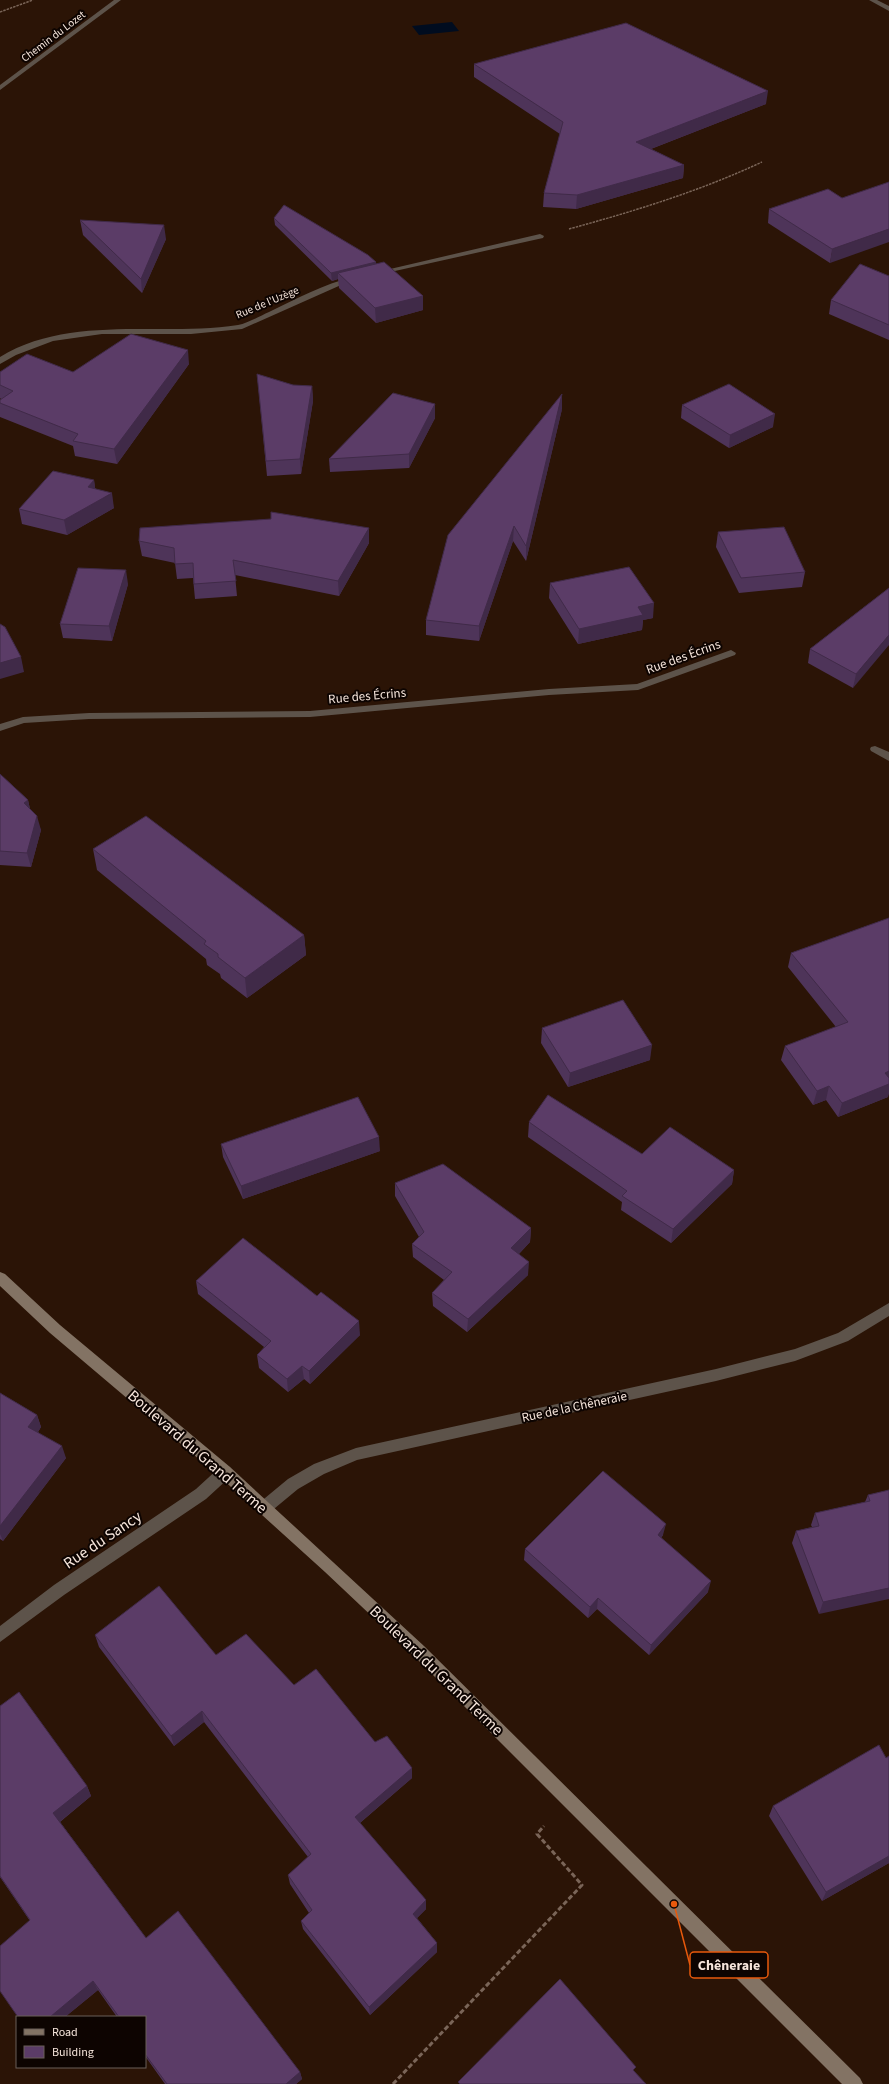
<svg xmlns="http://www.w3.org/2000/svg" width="889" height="2084" viewBox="0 0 889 2084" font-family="'Source Sans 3',sans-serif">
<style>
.water{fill:#000c1f}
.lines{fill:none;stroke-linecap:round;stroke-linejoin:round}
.path-far1{stroke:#7a6558;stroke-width:1.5;stroke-dasharray:2.5 1;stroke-linecap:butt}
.path{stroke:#7a6558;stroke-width:3;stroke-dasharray:5 2.5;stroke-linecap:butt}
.street{fill:#5d534a;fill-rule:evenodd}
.secondary{fill:#837364;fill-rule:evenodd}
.wall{fill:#4e3459}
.shaded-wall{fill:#402a48}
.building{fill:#5b3c67;stroke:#402a48}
.labels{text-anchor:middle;stroke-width:4;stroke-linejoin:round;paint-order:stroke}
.far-street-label{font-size:11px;fill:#f6e5db;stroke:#0d0401}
.street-label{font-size:13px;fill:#f6e5db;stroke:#0d0401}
.near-street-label{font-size:16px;fill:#f6e5db;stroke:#0d0401}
.leader{fill:none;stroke:#e8590c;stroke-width:1.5}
.callout-dot{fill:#e8590c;stroke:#0d0401;stroke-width:1.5}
.callout{fill:#0d0401;stroke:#e8590c;stroke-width:1.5}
.callout-label{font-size:14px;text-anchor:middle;font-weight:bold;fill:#f6e5db}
</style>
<rect width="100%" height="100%" fill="#2b1406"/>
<polygon class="water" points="452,22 459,31 419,35 412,26"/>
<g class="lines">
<g class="path-far1">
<polyline points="0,12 33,0"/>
<path d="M569,229c66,-18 131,-38 193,-67"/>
</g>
<polyline class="path" points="393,2084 582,1885 537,1834 544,1826"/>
<g class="street">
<polygon points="114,0 121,0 0,90 0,85"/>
<polygon points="869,0 877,0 889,6 889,11"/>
<polygon points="540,234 544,236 543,238 377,275 373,273"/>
<path d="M353,277h3v4l-15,4 -99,44 -51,5h-89l-49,7 -37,14 -16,9v-7c71,-43 160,-20 238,-32 10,-2 22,-9 31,-13 27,-13 55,-28 84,-35z"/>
<polygon points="731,650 736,653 735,655 638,690 549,695 310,717 89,719 24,723 0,731 0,724 23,717 89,713 310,711 549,689 637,684"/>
<polygon points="875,746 889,752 889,761 871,751 870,749 871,747"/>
<polygon points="889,1303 889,1316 848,1341 795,1361 716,1381 357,1460 324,1474 298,1489 269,1513 264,1515 259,1513 257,1508 259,1503 288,1479 314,1464 356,1448 716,1369 795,1349 838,1333"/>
<polygon points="225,1465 230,1467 232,1472 230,1477 206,1499 64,1595 0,1642 0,1626 54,1585 196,1489 220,1467"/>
</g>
<polygon class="secondary" points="0,1272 5,1274 60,1325 230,1467 424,1646 860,2078 863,2084 842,2084 414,1656 325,1572 220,1477 50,1333 0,1286"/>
</g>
<g class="wall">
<polygon points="474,64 766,104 651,149 684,165 683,178 576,209 543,207 544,193 560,134 474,77"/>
<polygon points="842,198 830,263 768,223 769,209"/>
<polygon points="274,218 376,262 376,264 423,296 423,310 376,323 339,288 338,279 332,281 275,225"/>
<polygon points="80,220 166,239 142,293 83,235"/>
<polygon points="889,276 889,340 829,314 831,300"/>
<polygon points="189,364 117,464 75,456 73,446 0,417 0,403 1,399 0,398 0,372 73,372"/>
<polygon points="257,374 293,385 312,386 313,401 301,474 267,476"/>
<polygon points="435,404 435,418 409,468 330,472 329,459"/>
<polygon points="682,405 773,427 729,448 681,418"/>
<polygon points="562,409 526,561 513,541 479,641 426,635 426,620"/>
<polygon points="94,480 95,488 114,508 67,535 22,524 19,509"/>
<polygon points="718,532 805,572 802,587 739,593 716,547"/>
<polygon points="139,541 369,543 339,596 235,575 237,596 195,599 193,578 177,579 175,563 142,556"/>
<polygon points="550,583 653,618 643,620 642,630 578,644 549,598"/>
<polygon points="128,584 112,641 63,638 60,624"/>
<polygon points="889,588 853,688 808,663 810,649"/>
<polygon points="0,774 28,800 30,809 41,830 31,867 0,865"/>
<polygon points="93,849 304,935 306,955 247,998 221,978 220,974 207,965 206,959 97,870"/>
<polygon points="889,918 888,1097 838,1117 826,1100 813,1105 781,1060 785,1046 836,1027 788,967 791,953"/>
<polygon points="542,1028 650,1060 568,1087 541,1043"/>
<polygon points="529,1122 642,1154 734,1170 732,1184 671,1243 621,1210 622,1202 528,1137"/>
<polygon points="221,1144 380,1151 243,1199 223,1157"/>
<polygon points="395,1183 531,1228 530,1242 519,1254 528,1275 467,1332 433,1306 432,1293 444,1280 413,1257 412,1244 419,1237 395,1196"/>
<polygon points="196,1281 360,1335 310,1384 304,1379 288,1392 259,1368 257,1355 264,1347 198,1294"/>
<polygon points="0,1393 37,1415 41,1427 38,1432 66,1458 3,1541 0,1539"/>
<polygon points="889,1490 819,1614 792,1543 796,1531 812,1527 811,1525 815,1513 865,1502 868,1495"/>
<polygon points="663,1535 661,1538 708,1592 649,1655 597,1609 588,1618 524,1560 525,1549"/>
<polygon points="95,1635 216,1655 294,1685 412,1768 412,1778 360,1823 426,1900 426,1909 417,1918 437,1943 437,1952 370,2015 303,1929 301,1921 309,1913 290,1884 288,1875 308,1857 204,1722 174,1746 99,1647"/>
<polygon points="0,1706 87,1786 91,1796 60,1822 146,1938 300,2072 302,2079 296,2084 165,2084 145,2056 145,2017 117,2017 98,1990 65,2017 18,2017 30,1921 0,1877"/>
<polygon points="886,1758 889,1863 822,1901 769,1816 773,1806"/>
</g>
<g class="shaded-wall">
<polygon points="768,91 766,104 635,155 636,142"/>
<polygon points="684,165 683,178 576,209 577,195"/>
<polygon points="164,225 166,239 142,293 141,279"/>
<polygon points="889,229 889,242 830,263 832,249"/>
<polygon points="376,262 377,270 338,273 338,279 332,281 331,273"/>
<polygon points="423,296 423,310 376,323 375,308"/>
<polygon points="188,350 189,364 117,464 114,449"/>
<polygon points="312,386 313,401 301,474 300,459"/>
<polygon points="562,394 562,409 526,561 526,546"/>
<polygon points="435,404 435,418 409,468 409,454"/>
<polygon points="775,414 773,427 729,448 730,435"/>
<polygon points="94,480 96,495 88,487"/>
<polygon points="112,493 114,508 67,535 64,520"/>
<polygon points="514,526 513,541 479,641 479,626"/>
<polygon points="369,528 369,543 339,596 338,581"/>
<polygon points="126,570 128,584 112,641 109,626"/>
<polygon points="654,603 653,618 643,620 642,630 578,644 579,629 638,607"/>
<polygon points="889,635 889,645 853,688 856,674"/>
<polygon points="21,657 24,672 0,679 0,663"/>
<polygon points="28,800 31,814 24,803"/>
<polygon points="37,816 41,830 31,867 27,853"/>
<polygon points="304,935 306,955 247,998 245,978"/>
<polygon points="652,1045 650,1060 568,1087 570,1073"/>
<polygon points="889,1071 889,1094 888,1097 838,1117 842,1103 885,1073"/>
<polygon points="829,1086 826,1100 813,1105 817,1091"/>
<polygon points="379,1137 380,1151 243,1199 241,1186"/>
<polygon points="734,1170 732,1184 671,1243 673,1229"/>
<polygon points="531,1228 530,1242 511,1262 511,1248"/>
<polygon points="529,1262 528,1275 467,1332 468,1319"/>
<polygon points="359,1321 360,1335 310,1384 309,1371"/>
<polygon points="302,1366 304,1379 288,1392 287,1379"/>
<polygon points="37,1415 41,1427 33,1440 28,1427"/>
<polygon points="62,1446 66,1458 3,1541 0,1534 0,1526"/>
<polygon points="666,1524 663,1535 656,1546 658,1535"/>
<polygon points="711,1581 708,1592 649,1655 651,1645"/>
<polygon points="889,1588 889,1599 819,1614 823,1602"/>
<polygon points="598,1598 597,1609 588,1618 590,1607"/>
<polygon points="202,1711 204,1722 174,1746 171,1736"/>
<polygon points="412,1768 412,1778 356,1826 355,1817"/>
<polygon points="87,1786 91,1796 58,1823 53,1813"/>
<polygon points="889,1856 889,1863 822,1901 826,1892"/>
<polygon points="426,1900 426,1909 413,1922 413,1914"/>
<polygon points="437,1943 437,1952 370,2015 369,2007"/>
<polygon points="93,1981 98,1990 65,2017 50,2017"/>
<polygon points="300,2072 302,2079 296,2084 286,2084"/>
</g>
<g class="building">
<polygon points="626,23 768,91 636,142 684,165 577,195 544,193 563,122 474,64"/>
<polygon points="889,182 889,229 832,249 769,209 828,189 842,198"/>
<polygon points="284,205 368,255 376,262 331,273 274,218"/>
<polygon points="80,220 164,225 141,279"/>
<polygon points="384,262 423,296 375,308 338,273"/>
<polygon points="860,264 889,276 889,325 831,300"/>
<polygon points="131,334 188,350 114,449 73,441 78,434 0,403 0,400 13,391 0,385 0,372 27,354 73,372"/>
<polygon points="257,374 293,385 312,386 300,459 266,461"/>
<polygon points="729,384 775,414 730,435 682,405"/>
<polygon points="393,393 435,404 409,454 329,459"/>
<polygon points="562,394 526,546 514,526 479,626 426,620 448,535"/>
<polygon points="53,471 94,480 88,487 112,493 64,520 19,509"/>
<polygon points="271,512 369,528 338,581 233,560 236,581 194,584 193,563 175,564 174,548 139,541 140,528 271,519"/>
<polygon points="784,527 805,572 741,578 718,532"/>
<polygon points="629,567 654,603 638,607 643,615 579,629 550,583"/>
<polygon points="78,568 126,570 109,626 60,624"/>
<polygon points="889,588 889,635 856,674 810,649"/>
<polygon points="0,624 5,627 21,657 0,663"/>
<polygon points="0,774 28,800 24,803 37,816 27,853 0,851"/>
<polygon points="146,816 304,935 245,978 218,957 218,954 204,944 206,941 93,849"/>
<polygon points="889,918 889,1071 885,1073 889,1078 889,1084 842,1103 829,1086 817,1091 785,1046 848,1022 791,953"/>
<polygon points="623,1000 652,1045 570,1073 542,1028"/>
<polygon points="548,1095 642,1154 670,1127 734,1170 673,1229 622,1196 627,1191 529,1122"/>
<polygon points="358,1097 379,1137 241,1186 221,1144"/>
<polygon points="443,1164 531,1228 511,1248 529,1262 468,1319 432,1293 452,1272 412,1244 424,1232 395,1183"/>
<polygon points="243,1238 317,1296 321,1292 359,1321 309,1371 302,1366 287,1379 257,1355 271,1341 196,1281"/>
<polygon points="0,1393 37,1415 28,1427 62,1446 0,1526"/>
<polygon points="603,1471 666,1524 658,1535 711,1581 651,1645 598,1598 590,1607 525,1549"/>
<polygon points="889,1490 889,1588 823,1602 796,1531 819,1526 815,1513 870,1501 868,1495"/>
<polygon points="159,1586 216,1655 246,1634 294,1685 316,1669 375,1742 387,1736 412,1768 355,1817 426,1900 413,1914 437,1943 369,2007 301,1921 312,1910 288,1875 311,1854 202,1711 171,1736 95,1635"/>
<polygon points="19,1692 87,1786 53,1813 146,1938 178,1911 300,2072 286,2084 167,2084 145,2054 145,2017 119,2017 93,1981 50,2017 18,2017 0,1991 0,1946 30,1920 0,1876 0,1706"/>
<polygon points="879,1745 886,1758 889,1756 889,1856 826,1892 773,1806"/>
<polygon points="560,1979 636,2067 633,2070 646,2084 460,2084 458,2082"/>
</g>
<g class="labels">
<g class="far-street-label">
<text transform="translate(53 36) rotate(-37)" y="4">Chemin du Lozet</text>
<text transform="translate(267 302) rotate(-23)" y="4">Rue de l'Uzège</text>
</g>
<g class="street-label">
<text transform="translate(683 656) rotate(-20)" y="5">Rue des Écrins</text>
<text transform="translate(367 695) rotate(-5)" y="5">Rue des Écrins</text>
<text transform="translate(574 1406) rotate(-12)" y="5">Rue de la Chêneraie</text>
</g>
<g class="near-street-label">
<text transform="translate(198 1451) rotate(41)" y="6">Boulevard du Grand Terme</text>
<text transform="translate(102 1539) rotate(-34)" y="6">Rue du Sancy</text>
<text transform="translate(437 1670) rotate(44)" y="6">Boulevard du Grand Terme</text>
</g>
</g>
<path class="leader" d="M674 1904L690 1965"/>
<circle class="callout-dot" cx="674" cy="1904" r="4"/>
<rect class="callout" x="690" y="1952" width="78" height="26" rx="4"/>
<g class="callout-label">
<text x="729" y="1970">Chêneraie</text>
</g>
<rect x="16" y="2016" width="130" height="52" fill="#0d0401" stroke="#6a5e58"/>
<rect x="24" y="2029" width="20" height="6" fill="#837364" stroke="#6a5e58"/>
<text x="52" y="2036" font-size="12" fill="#f6e5db">Road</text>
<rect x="24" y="2046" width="20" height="12" fill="#5b3c67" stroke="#6a5e58"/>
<text x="52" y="2056" font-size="12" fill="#f6e5db">Building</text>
</svg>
